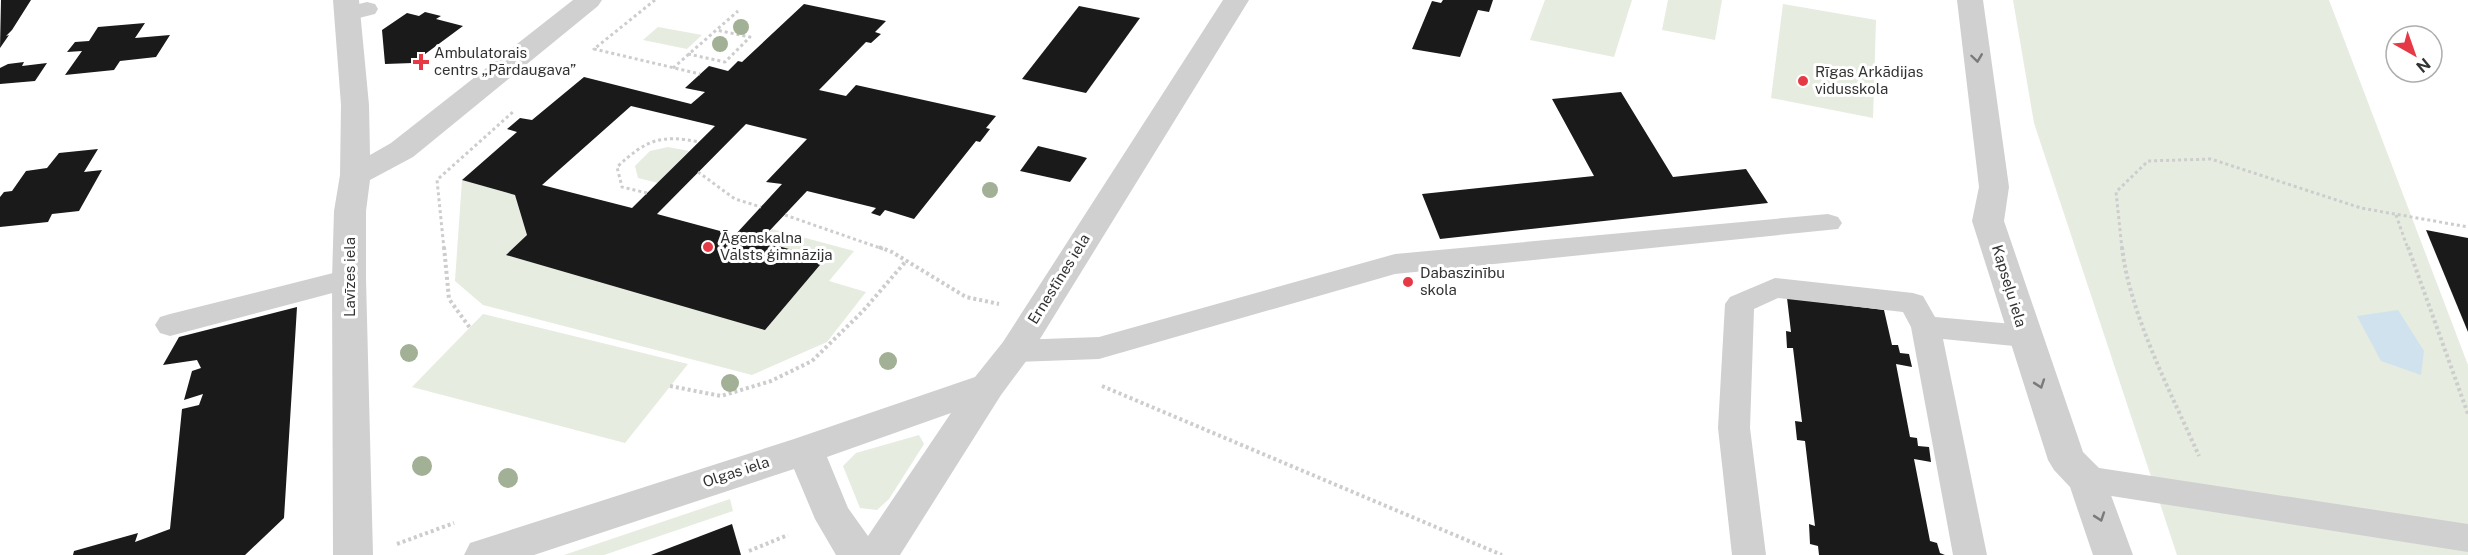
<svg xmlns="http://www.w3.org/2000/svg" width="2468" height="555" viewBox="0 0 2468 555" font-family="'Public Sans',sans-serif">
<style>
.green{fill:#e6ecdf}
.water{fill:#cfe2ee}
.building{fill:#1a1a1a;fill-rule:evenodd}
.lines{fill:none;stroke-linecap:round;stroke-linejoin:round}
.path-far1{stroke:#cdcdcd;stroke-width:3;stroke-dasharray:3 3;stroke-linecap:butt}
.path{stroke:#cdcdcd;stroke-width:4;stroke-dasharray:3 3;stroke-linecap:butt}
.service{fill:#d0d0d0;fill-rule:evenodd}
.minor{fill:#d0d0d0;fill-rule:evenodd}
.tree{fill:#a2b095}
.oneway{stroke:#7a7a7a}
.poi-dot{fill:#e63946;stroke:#fff;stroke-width:2}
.labels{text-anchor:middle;stroke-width:6;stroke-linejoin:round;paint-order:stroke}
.poi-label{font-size:15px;fill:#333;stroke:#fff;text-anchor:start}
.street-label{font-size:15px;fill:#333;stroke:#fff}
</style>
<rect width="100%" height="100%" fill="#fff"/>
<g class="green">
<polygon points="1545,0 1632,0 1614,57 1530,40"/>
<polygon points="1668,0 1722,0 1715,40 1662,30"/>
<polygon points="2013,0 2329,0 2468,365 2468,555 2177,555 2034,123"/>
<polygon points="1783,4 1876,20 1873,118 1771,98"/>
<polygon points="658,27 702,35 687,49 643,40"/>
<polygon points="668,147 689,151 658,183 638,178 635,166 650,151"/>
<polygon points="462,180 515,195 527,235 506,255 693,307 824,259 760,241 772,229 854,251 829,281 866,292 827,342 752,375 483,305 455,281"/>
<polygon points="483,314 688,364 625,443 412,387"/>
<polygon points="919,435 924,444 889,499 877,510 860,508 843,466 856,453"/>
<polygon points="730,499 733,511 604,555 564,555"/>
</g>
<polygon class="water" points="2398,310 2424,351 2421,375 2381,361 2357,316"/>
<g class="building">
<polygon points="1,0 31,0 12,30 6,36 9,35 0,48"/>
<polygon points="1443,0 1493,0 1489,12 1478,10 1460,57 1412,49 1432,1 1441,3"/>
<path d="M804,4l82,17 -11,11 6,2 -10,9 -5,-1 -47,48 27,6 10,-11 140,31 -10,12 4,1 -10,13 -4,-1 -62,78 -29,-9 -5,6 -9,-3 5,-5 -69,-17 -47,50 65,18 -60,71 -259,-75 21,-20 -12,-40 -53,-15 55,-48 -10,-3 13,-11 12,2 52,-43 107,27 14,-12 -20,-4 24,-22 19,5 10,-10 4,1zM631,106l84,20 -83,82 -90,-23zM746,124l61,15 -41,43 16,2 -47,51 -78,-21z"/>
<polygon points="1079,6 1140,18 1086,93 1022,79"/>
<polygon points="425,12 441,16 436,19 463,26 413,63 385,64 382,30 407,13 419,16"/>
<polygon points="145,23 135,38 170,35 156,57 120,61 114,70 65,75 82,51 67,52 75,42 89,41 98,27"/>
<polygon points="24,62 22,66 47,63 35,81 0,84 0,68 8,64"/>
<polygon points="1621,92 1673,177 1746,169 1768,203 1440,239 1422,194 1594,176 1552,99"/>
<polygon points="1038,146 1080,156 1087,158 1070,182 1020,171"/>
<polygon points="98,149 84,172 102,170 79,211 52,214 48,222 0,227 0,197 4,192 12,191 26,171 47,168 59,153"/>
<polygon points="2426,230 2468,238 2468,332"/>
<polygon points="1787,298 1884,310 1892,345 1898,345 1900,353 1909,354 1912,367 1896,364 1910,437 1917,438 1918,446 1929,447 1931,462 1914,459 1930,541 1937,543 1940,553 1945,555 1819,555 1818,546 1810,544 1809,524 1815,526 1805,441 1797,440 1795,421 1802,422 1793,348 1787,348 1786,331 1791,332"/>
<polygon points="297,307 284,518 245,555 73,555 74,551 138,533 135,542 170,529 182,409 199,405 203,394 184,400 192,371 201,368 197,360 163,365 179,337"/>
<polygon points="732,524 741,555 651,555"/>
</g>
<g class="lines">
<g class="path-far1">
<polyline points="655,0 594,49 700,74"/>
<polyline points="688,54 725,62 750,37 716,30"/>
<polyline points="673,68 738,11"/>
<polyline points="698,172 735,199 761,207"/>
<path d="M647,193l-25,-6 -5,-20c29,-27 43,-33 82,-25"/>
<polyline points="785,215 883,249"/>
<polyline points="2396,215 2408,249"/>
<polyline points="444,249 437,180 513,112"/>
<polyline points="2122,249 2116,192 2148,161 2211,159 2361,208 2468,227"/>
</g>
<g class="path">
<polyline points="444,247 449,299 470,328"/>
<polyline points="879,247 892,252 966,297 999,304"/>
<path d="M2122,247c7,66 50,148 77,209"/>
<polyline points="2408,247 2468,414"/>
<polyline points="670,386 721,396 771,381 812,361 863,311 906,261"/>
<polyline points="1102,386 1502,555"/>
<polyline points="397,544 454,523"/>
<polyline points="749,551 788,535"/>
</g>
<g class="service">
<polygon points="367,2 375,4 378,9 375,14 347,21 339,19 336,14 339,9"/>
<polygon points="1828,214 1838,217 1842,223 1838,229 1395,274 1099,359 1015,362 1004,359 1000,351 1004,343 1015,340 1099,337 1395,254"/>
<polygon points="349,269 359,272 363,279 359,286 170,336 160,333 155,325 160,317 170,314"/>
<polygon points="1775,278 1913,293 1923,296 1935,317 2024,325 2035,328 2039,336 2035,344 2024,347 1943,339 1987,555 1953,555 1911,327 1903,312 1778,298 1754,309 1750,428 1766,555 1732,555 1718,428 1725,304 1730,297"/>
<polygon points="2086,466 2468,524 2468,552 2086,492 2074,488 2070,479 2074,470"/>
</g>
<g class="minor">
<polygon points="333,0 359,0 369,105 370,155 391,143 573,0 602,0 598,6 413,157 370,180 366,211 366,279 373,555 333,555 332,279 334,211 340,175 341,105"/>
<path d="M1223,0h26l-222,360 -26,35 -101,160h-64l-21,-36 -21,-50 -260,86h-70l6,-12 324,-104 181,-62 28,-35zM951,413l-83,123 -20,-28 -21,-51z"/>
<polygon points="1957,0 1983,0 2009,187 2004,221 2083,452 2099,468 2105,479 2133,555 2093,555 2070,487 2054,470 2048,460 1972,221 1979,187"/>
</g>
</g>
<g class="tree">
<circle cx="741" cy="27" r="8"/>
<circle cx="720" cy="44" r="8"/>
<circle cx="990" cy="190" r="8"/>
<circle cx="409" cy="353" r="9"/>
<circle cx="888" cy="361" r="9"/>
<circle cx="730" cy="383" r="9"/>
<circle cx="422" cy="466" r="10"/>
<circle cx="508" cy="478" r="10"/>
</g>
<defs><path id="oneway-chevron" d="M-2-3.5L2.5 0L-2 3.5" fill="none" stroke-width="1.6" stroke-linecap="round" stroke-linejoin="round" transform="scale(1.5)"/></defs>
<g class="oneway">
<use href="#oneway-chevron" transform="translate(1977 58) rotate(82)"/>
<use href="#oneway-chevron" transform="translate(2040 384) rotate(71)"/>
<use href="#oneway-chevron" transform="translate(2100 517) rotate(71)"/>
</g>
<g class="poi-dot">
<path d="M418 53h6v6h6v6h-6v6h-6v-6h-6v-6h6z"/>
<circle cx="1803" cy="81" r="6"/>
<circle cx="708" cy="247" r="6"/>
<circle cx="1408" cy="282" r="6"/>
</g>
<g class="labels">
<g class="poi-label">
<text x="434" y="58">Ambulatorais<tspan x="434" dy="17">centrs „Pārdaugava”</tspan></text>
<text x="1815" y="77">Rīgas Arkādijas<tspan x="1815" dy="17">vidusskola</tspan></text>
<text x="720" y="243">Āgenskalna<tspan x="720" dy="17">Valsts ģimnāzija</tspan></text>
<text x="1420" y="278">Dabaszinību<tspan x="1420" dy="17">skola</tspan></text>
</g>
<g class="street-label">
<text transform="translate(350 277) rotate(-90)" y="5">Lavīzes iela</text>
<text transform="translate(1059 279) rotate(-58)" y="5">Ernestīnes iela</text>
<text transform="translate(2009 286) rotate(73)" y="5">Kapseļu iela</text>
<text transform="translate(736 472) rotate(-18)" y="5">Olgas iela</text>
</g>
</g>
<g transform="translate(2414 54) rotate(140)"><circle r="28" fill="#ffffff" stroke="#adadad" stroke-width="1.5"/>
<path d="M0-4.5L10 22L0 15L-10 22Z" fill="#e63946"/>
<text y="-9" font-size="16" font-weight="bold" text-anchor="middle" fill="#333333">N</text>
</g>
</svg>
